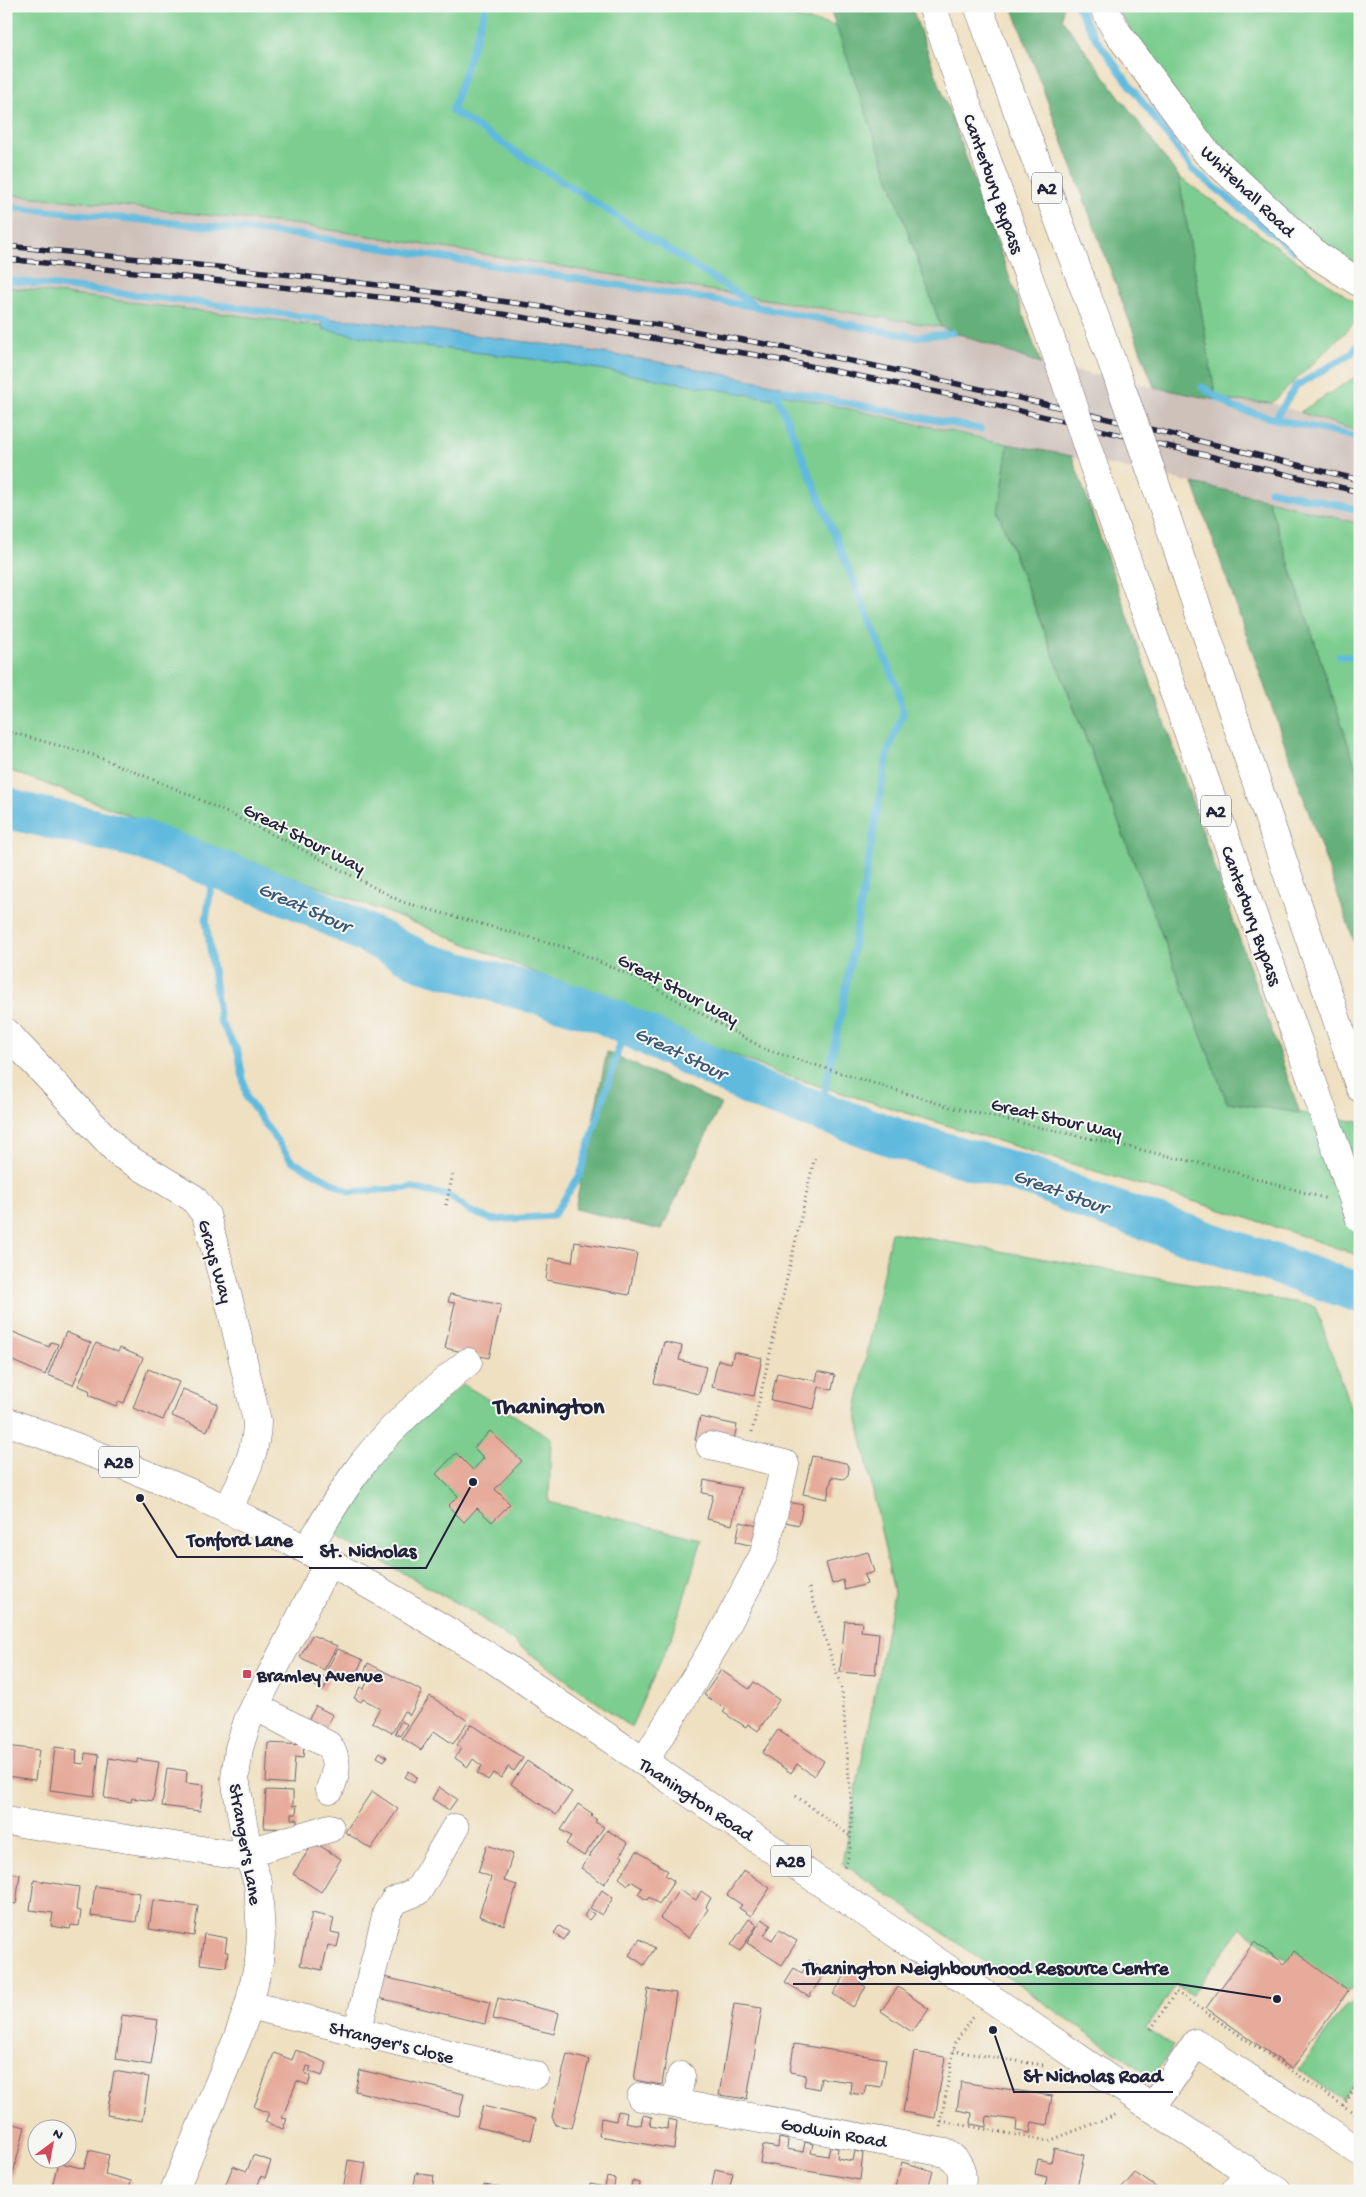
<svg xmlns="http://www.w3.org/2000/svg" width="1366" height="2197" viewBox="0 0 1366 2197" font-family="'Gochi Hand',sans-serif">
<style>
.industrial{fill:#cec1ba}
.green{fill:#7ccd8f;stroke:#4f7865}
.forest{fill:#65b07a;stroke:#44695a}
.water{fill:#61bade;stroke:#426e8c}
.lines{fill:none;stroke-linecap:round;stroke-linejoin:round}
.stream{stroke:#61bade;stroke-width:7}
.river{stroke:#61bade;stroke-width:40}
.building{fill:#e6ab9b}
.minor-casing{stroke:#6a646a;stroke-width:29}
.highway-casing{stroke:#6a646a;stroke-width:29}
.path{stroke:#6a646a;stroke-width:3;stroke-dasharray:1 4;stroke-linecap:butt}
.minor{stroke:#fff;stroke-width:28}
.highway{stroke:#fff;stroke-width:28}
.rail-casing{stroke:#22223b;stroke-width:5.5}
.rail{stroke:#f6f6f2;stroke-width:4;stroke-dasharray:11;stroke-linecap:butt}
.highway-bridge-casing{stroke:#6a646a;stroke-width:29;stroke-linecap:butt}
.highway-bridge{stroke:#fff;stroke-width:28}
.poi-dot{fill:#d1495b;stroke:#f6f6f2;stroke-width:2}
.labels{text-anchor:middle;stroke-width:4;stroke-linejoin:round;paint-order:stroke}
.shield{fill:#f6f6f2;stroke:#626272;stroke-width:1}
.shield-label{font-size:18px;font-weight:bold;fill:#22223b}
.street-label{font-size:19px;fill:#22223b;stroke:#f6f6f2}
.poi-label{font-size:19px;font-weight:bold;fill:#22223b;stroke:#f6f6f2;text-anchor:start}
.water-label{font-size:20px;font-style:italic;fill:#385774;stroke:#f6f6f2}
.district-label{font-size:24px;font-weight:bold;fill:#22223b;stroke:#f6f6f2}
.leader{fill:none;stroke:#22223b;stroke-width:2}
.callout-dot{fill:#22223b;stroke:#f6f6f2;stroke-width:2}
.callout-label{font-size:20px;text-anchor:middle;font-weight:bold;fill:#22223b;stroke:#f6f6f2;stroke-width:4;stroke-linejoin:round;paint-order:stroke}
</style>
<rect width="100%" height="100%" fill="#f6f6f2"/>
<filter id="ink" filterUnits="userSpaceOnUse"><feTurbulence type="fractalNoise" baseFrequency=".02" numOctaves="2"/><feDisplacementMap in="SourceGraphic" scale="10" xChannelSelector="R" yChannelSelector="G"/><feConvolveMatrix kernelMatrix="1 2 1 2 8 2 1 2 1" color-interpolation-filters="sRGB"/></filter>
<filter id="wash" filterUnits="userSpaceOnUse"><feTurbulence type="fractalNoise" baseFrequency=".0096" numOctaves="4" result="noise"/><feDisplacementMap in="SourceGraphic" scale="20" xChannelSelector="R" yChannelSelector="G"/><feGaussianBlur stdDeviation="1.12" result="paint"/><feColorMatrix in="noise" values="0 0 0 0 0 0 0 0 0 0 0 0 0 0 0 0 0 1.4 0 .05"/><feComposite in="paint" operator="in"/></filter>
<g filter="url(#wash)">
<rect width="100%" height="100%" fill="#efe0c1"/>
<polygon class="industrial" points="6,194 300,225 941,327 1041,364 1216,400 1272,403 1360,432 1360,524 1193,483 781,394 448,341 6,287"/>
<g class="green">
<polygon points="6,6 740,6 836,26 941,327 300,225 6,194"/>
<polygon points="1114,6 1360,6 1360,267 1286,218 1213,148"/>
<polygon points="1179,177 1360,306 1360,318 1272,403 1216,400"/>
<polygon points="6,287 448,341 781,394 1008,444 998,513 1227,1102 1360,1122 1360,1256 1270,1225 780,1074 420,925 6,769"/>
<polygon points="1360,374 1360,432 1300,412"/>
<polygon points="1268,500 1360,524 1360,780"/>
<polygon points="891,1232 1315,1306 1360,1435 1360,1986 1336,1994 1241,1928 1192,1995 1176,1985 1146,2028 1173,2046 1153,2078 842,1863 894,1593 856,1410"/>
<polygon points="463,1384 551,1438 549,1502 702,1539 673,1634 631,1727 474,1613 328,1531 391,1444"/>
<polygon points="1360,1999 1360,2076 1343,2100 1299,2070 1345,2007"/>
</g>
<g class="forest">
<polygon points="829,6 911,6 1041,364 941,327"/>
<polygon points="1012,6 1063,6 1062,19 1179,177 1216,400 1154,387"/>
<polygon points="1008,444 1072,456 1300,1113 1227,1102 998,512"/>
<polygon points="1193,483 1268,500 1360,780 1360,958"/>
<polygon points="607,1052 721,1104 661,1230 575,1209"/>
</g>
<polygon class="water" points="321,319 355,320 566,347 682,366 782,386 774,399 563,363 391,342 323,329"/>
<g class="lines">
<g class="stream">
<polyline points="486,6 452,111 755,305"/>
<polyline points="1077,6 1096,39 1192,169 1294,251"/>
<polyline points="6,207 298,235 757,307 915,337 953,333"/>
<polyline points="6,280 197,302 328,320"/>
<polyline points="1360,341 1351,354 1296,386 1275,419 1360,438"/>
<polyline points="1202,387 1234,408 1275,419"/>
<polyline points="1270,490 1360,510"/>
<polyline points="1339,656 1360,658"/>
<polyline points="214,868 206,920 220,1021 238,1052 247,1099 291,1160 350,1192 412,1188 449,1196 470,1211 493,1220 553,1216 580,1175 626,1025"/>
<polyline points="820,1112 841,1015 888,751 903,715 897,687 777,395 782,390 980,429"/>
</g>
<polyline class="river" points="6,806 16,811 140,839 298,900 424,962 599,1012 761,1091 905,1141 1035,1178 1088,1201 1360,1293"/>
</g>
<g id="blocks">
<g class="building">
<polygon points="575,1242 637,1253 629,1295 546,1280 549,1258 572,1262"/>
<polygon points="450,1294 501,1305 489,1358 445,1348 455,1303 448,1302"/>
<polygon points="6,1329 49,1347 51,1342 58,1344 45,1375 6,1358"/>
<polygon points="66,1332 91,1343 73,1385 48,1375"/>
<polygon points="664,1342 682,1346 679,1360 706,1367 699,1394 654,1383"/>
<polygon points="96,1343 118,1352 120,1348 143,1358 124,1403 119,1401 116,1406 90,1396 89,1390 78,1386"/>
<polygon points="734,1352 762,1358 754,1396 712,1387 718,1360 731,1363"/>
<polygon points="148,1369 179,1382 163,1420 133,1408"/>
<polygon points="818,1371 835,1375 832,1390 819,1387 814,1409 771,1400 777,1373 816,1381"/>
<polygon points="183,1389 218,1404 207,1431 172,1416"/>
<polygon points="700,1417 737,1425 732,1449 695,1440"/>
<polygon points="490,1431 522,1461 495,1489 510,1504 492,1522 477,1508 464,1522 448,1506 458,1496 436,1474 456,1453 473,1470 484,1458 474,1448"/>
<polygon points="812,1456 846,1463 849,1468 848,1475 843,1479 832,1477 827,1499 803,1494"/>
<polygon points="704,1480 741,1488 732,1525 707,1519 713,1495 702,1493"/>
<polygon points="785,1501 803,1505 799,1525 781,1521"/>
<polygon points="740,1522 758,1526 754,1546 736,1542"/>
<polygon points="868,1552 874,1572 864,1575 867,1584 845,1590 843,1580 832,1584 826,1563"/>
<polygon points="845,1621 862,1622 861,1631 879,1633 875,1675 840,1672"/>
<polygon points="312,1635 337,1646 324,1670 300,1657"/>
<polygon points="338,1649 363,1660 350,1684 326,1671"/>
<polygon points="368,1663 422,1691 410,1715 404,1711 392,1733 372,1722 380,1708 363,1699 361,1702 354,1698 360,1687 364,1689 368,1680 362,1677"/>
<polygon points="721,1670 749,1689 754,1682 779,1700 758,1731 748,1724 746,1727 730,1717 723,1712 726,1709 704,1695"/>
<polygon points="321,1675 329,1680 323,1691 315,1686"/>
<polygon points="430,1696 468,1721 453,1744 434,1731 421,1750 402,1738"/>
<polygon points="316,1706 333,1715 325,1729 308,1720"/>
<polygon points="401,1721 407,1724 400,1736 395,1733"/>
<polygon points="471,1724 523,1758 514,1771 508,1767 501,1778 493,1773 488,1780 477,1773 482,1766 473,1759 468,1767 455,1758 461,1748 457,1745"/>
<polygon points="778,1730 824,1761 814,1776 797,1764 791,1773 762,1753"/>
<polygon points="268,1743 304,1745 303,1758 295,1757 293,1784 266,1782"/>
<polygon points="6,1746 39,1750 35,1780 6,1776"/>
<polygon points="55,1747 77,1750 76,1763 84,1764 85,1753 99,1755 94,1796 50,1790"/>
<polygon points="380,1752 387,1757 384,1761 377,1757"/>
<polygon points="109,1758 137,1763 137,1759 159,1762 153,1801 132,1798 131,1802 104,1798"/>
<polygon points="527,1761 572,1792 556,1815 511,1784"/>
<polygon points="167,1768 187,1771 186,1783 204,1785 200,1811 162,1806"/>
<polygon points="409,1771 417,1777 414,1782 405,1777"/>
<polygon points="439,1787 457,1799 449,1810 432,1799"/>
<polygon points="266,1790 293,1791 293,1806 297,1805 296,1814 291,1814 291,1819 297,1819 297,1829 264,1828"/>
<polygon points="372,1791 398,1809 371,1849 345,1832"/>
<polygon points="578,1804 593,1814 591,1816 597,1820 595,1822 604,1827 584,1856 566,1844 571,1836 561,1830"/>
<polygon points="607,1830 628,1843 620,1855 623,1857 604,1884 581,1868"/>
<polygon points="314,1842 341,1859 321,1892 293,1874"/>
<polygon points="487,1845 513,1854 504,1881 517,1885 504,1925 479,1916 491,1877 478,1872"/>
<polygon points="637,1851 668,1871 665,1875 674,1881 659,1904 649,1897 647,1900 638,1894 642,1888 631,1881 628,1885 619,1878"/>
<polygon points="744,1870 770,1888 751,1916 739,1908 742,1905 727,1895"/>
<polygon points="6,1872 20,1874 16,1904 6,1903"/>
<polygon points="34,1880 79,1887 76,1910 81,1911 79,1926 71,1925 70,1929 51,1926 53,1913 30,1910"/>
<polygon points="95,1886 140,1893 136,1922 91,1916"/>
<polygon points="602,1890 613,1898 602,1915 590,1908"/>
<polygon points="679,1890 696,1900 701,1891 711,1898 706,1907 708,1909 689,1938 660,1918"/>
<polygon points="153,1900 198,1906 194,1936 149,1929"/>
<polygon points="588,1910 594,1914 589,1920 584,1916"/>
<polygon points="312,1913 334,1918 331,1932 340,1934 337,1947 328,1945 322,1970 300,1965"/>
<polygon points="749,1919 757,1925 740,1951 731,1945"/>
<polygon points="762,1919 771,1925 764,1935 772,1940 779,1930 797,1941 782,1965 747,1943"/>
<polygon points="559,1926 569,1932 564,1940 554,1933"/>
<polygon points="204,1934 227,1938 225,1952 228,1952 226,1967 200,1964"/>
<polygon points="640,1939 655,1948 644,1965 629,1955"/>
<polygon points="1254,1942 1285,1964 1294,1951 1348,1991 1292,2069 1206,2008"/>
<polygon points="809,1960 826,1971 809,1997 785,1982 794,1968 802,1973"/>
<polygon points="850,1968 863,1977 860,1983 866,1987 853,2007 833,1994"/>
<polygon points="384,1977 490,2002 485,2024 379,1998"/>
<polygon points="898,1987 929,2009 912,2032 881,2011"/>
<polygon points="648,1989 676,1993 662,2085 634,2080"/>
<polygon points="498,1998 559,2013 554,2034 493,2019"/>
<polygon points="734,2004 762,2008 747,2099 719,2095"/>
<polygon points="122,2015 158,2020 151,2065 116,2059"/>
<polygon points="794,2044 886,2059 881,2087 866,2085 864,2095 850,2093 851,2082 821,2078 819,2089 804,2086 806,2075 790,2072"/>
<polygon points="296,2050 327,2063 322,2076 309,2071 311,2067 307,2066 305,2073 311,2076 308,2085 297,2081 282,2118 287,2119 283,2129 265,2122 269,2113 254,2107 274,2053 292,2060"/>
<polygon points="914,2052 945,2057 935,2118 903,2112"/>
<polygon points="567,2054 589,2060 572,2128 556,2125 552,2117"/>
<polygon points="360,2070 464,2094 459,2116 355,2091"/>
<polygon points="114,2071 149,2077 142,2121 107,2115"/>
<polygon points="961,2082 1052,2096 1047,2125 1032,2122 1030,2133 1016,2131 1017,2120 987,2116 986,2127 971,2124 972,2113 957,2110"/>
<polygon points="483,2106 536,2119 531,2140 477,2127"/>
<polygon points="618,2111 627,2113 625,2122 641,2125 643,2115 652,2117 650,2126 667,2129 668,2119 677,2121 674,2149 599,2136 601,2118 616,2121"/>
<polygon points="6,2122 25,2127 9,2189 6,2189"/>
<polygon points="779,2138 788,2140 787,2149 803,2152 805,2142 813,2144 811,2153 828,2156 830,2147 838,2148 837,2158 853,2161 855,2151 863,2153 860,2180 760,2163 763,2145 778,2148"/>
<polygon points="1054,2148 1084,2155 1076,2191 1044,2191 1047,2177 1035,2174 1038,2159 1051,2162"/>
<polygon points="89,2150 109,2155 105,2174 131,2181 129,2191 67,2191 52,2187 58,2162 84,2169"/>
<polygon points="253,2155 271,2161 265,2178 261,2176 256,2191 223,2191 233,2166 247,2171"/>
<polygon points="348,2160 366,2163 361,2191 343,2191"/>
<polygon points="902,2162 933,2171 927,2191 894,2191"/>
<polygon points="715,2169 733,2173 729,2191 711,2191"/>
<polygon points="416,2173 434,2176 432,2191 413,2191"/>
<polygon points="1135,2173 1153,2185 1160,2191 1124,2191 1121,2189"/>
<polygon points="607,2177 615,2179 614,2188 624,2191 589,2191 590,2184 605,2187"/>
<polygon points="632,2181 640,2183 639,2191 630,2191"/>
<polygon points="484,2185 503,2188 502,2191 483,2191"/>
</g>
</g>
</g>
<g filter="url(#ink)">
<use href="#blocks" fill-opacity="0" stroke="#6a646a" stroke-width="1"/>
<g class="lines">
<defs>
<g id="minor">
<polyline points="1103,6 1117,32 1206,152 1318,256 1360,283"/>
<path d="M6,1032l114,122 73,44 13,17 26,97 25,109c0,33 -16,60 -29,89"/>
<path d="M307,1550c15,-25 30,-51 47,-75 31,-44 72,-79 114,-113"/>
<path d="M255,1706l73,39c11,15 9,27 2,44"/>
<polyline points="644,1762 723,1632 764,1554 785,1464 710,1446"/>
<polyline points="6,1821 249,1857"/>
<polyline points="249,1852 330,1828"/>
<polyline points="249,2005 535,2075"/>
<polyline points="357,2033 387,1912 394,1901 418,1891 455,1828"/>
<path d="M641,2097l305,56c15,9 19,20 14,38"/>
<polyline points="676,2103 681,2076"/>
<polyline points="1152,2108 1196,2043 1360,2152"/>
<polyline points="174,2191 238,2037 249,2005 259,1961 261,1935 258,1883 249,1857 235,1778 239,1748 248,1720 328,1563"/>
<polyline points="1235,2191 1248,2171"/>
</g>
<g id="highway">
<polyline points="932,6 1058,359"/>
<polyline points="978,6 1115,370"/>
<polyline points="1150,468 1360,1088"/>
<polyline points="1095,470 1337,1151"/>
<path d="M6,1421c75,28 150,55 222,89 92,44 179,96 265,149l659,449 125,83"/>
</g>
</defs>
<use href="#minor" class="minor-casing"/>
<use href="#highway" class="highway-casing"/>
<g class="path">
<polyline points="6,731 93,755 186,793 284,840 402,902 568,948 643,981 767,1050 950,1107 1213,1166 1327,1199"/>
<polyline points="446,1205 453,1173"/>
<polyline points="752,1432 815,1156"/>
<polyline points="809,1588 842,1690 852,1815 850,1849 847,1862 843,1869"/>
<polyline points="796,1796 850,1836"/>
<polyline points="1151,2029 1176,1992 1360,2117"/>
<polyline points="953,2051 1043,2065"/>
<polyline points="1343,2106 1360,2080"/>
<polyline points="941,2121 1049,2141 1118,2114"/>
<polyline points="940,2127 955,2043 973,2016"/>
</g>
<use href="#minor" class="minor"/>
<use href="#highway" class="highway"/>
<defs>
<g id="rail">
<path d="M6,246c253,24 505,50 754,97 202,38 400,89 600,137"/>
<polyline points="6,259 428,302 756,355 966,398 1360,492"/>
</g>
</defs>
<use href="#rail" class="rail-casing"/>
<use href="#rail" class="rail"/>
<defs>
<g id="highway-bridge">
<polyline points="1058,359 1095,470"/>
<polyline points="1115,370 1150,468"/>
<polyline points="1337,1151 1360,1219"/>
</g>
</defs>
<use href="#highway-bridge" class="highway-bridge-casing"/>
<use href="#highway-bridge" class="highway-bridge"/>
</g>
</g>
<rect class="poi-dot" x="242" y="1669" width="10" height="10" rx="2.5"/>
<g class="labels">
<g class="shield">
<rect x="1032" y="172.5" width="30" height="31" rx="4"/>
<rect x="1201" y="795.5" width="30" height="31" rx="4"/>
<rect x="99" y="1446.5" width="40" height="31" rx="4"/>
<rect x="771" y="1845.5" width="40" height="31" rx="4"/>
</g>
<g class="shield-label">
<text x="1047" y="194">A2</text>
<text x="1216" y="817">A2</text>
<text x="119" y="1468">A28</text>
<text x="791" y="1867">A28</text>
</g>
<g class="street-label">
<text transform="translate(995 183) rotate(70)" y="7">Canterbury Bypass</text>
<text transform="translate(1249 190) rotate(44)" y="7">Whitehall Road</text>
<text transform="translate(305 837) rotate(27)" y="7">Great Stour Way</text>
<text transform="translate(1253 915) rotate(70)" y="7">Canterbury Bypass</text>
<text transform="translate(679 988) rotate(28)" y="7">Great Stour Way</text>
<text transform="translate(1057 1117) rotate(13)" y="7">Great Stour Way</text>
<text transform="translate(217 1261) rotate(74)" y="7">Grays Way</text>
<text transform="translate(697 1798) rotate(34)" y="7">Thanington Road</text>
<text transform="translate(247 1844) rotate(80)" y="7">Stranger's Lane</text>
<text transform="translate(392 2041) rotate(14)" y="7">Stranger's Close</text>
<text transform="translate(834 2131) rotate(10)" y="7">Godwin Road</text>
</g>
<g class="poi-label">
<text x="257" y="1681">Bramley Avenue</text>
</g>
<g class="water-label">
<text transform="translate(305 906) rotate(24)" y="7">Great Stour</text>
<text transform="translate(681 1052) rotate(26)" y="7">Great Stour</text>
<text transform="translate(1061 1190) rotate(20)" y="7">Great Stour</text>
</g>
<g class="district-label">
<text x="549" y="1413">Thanington</text>
</g>
</g>
<path class="leader" d="M140 1498L177 1557H303M473 1482L426 1568H309M1277 1999L1178 1984H793M993 2030L1014 2092H1173"/>
<g class="callout-dot">
<circle cx="140" cy="1498" r="5"/>
<circle cx="473" cy="1482" r="5"/>
<circle cx="1277" cy="1999" r="5"/>
<circle cx="993" cy="2030" r="5"/>
</g>
<g class="callout-label">
<text x="240" y="1546">Tonford Lane</text>
<text x="368" y="1557">St. Nicholas</text>
<text x="986" y="1974">Thanington Neighbourhood Resource Centre</text>
<text x="1093" y="2082">St Nicholas Road</text>
</g>
<rect width="1366" height="2197" fill="none" stroke="#f6f6f2" stroke-width="25"/>
<g transform="translate(52 2144) rotate(32)"><circle r="24" fill="#f6f6f2" stroke="#a1a1a9"/>
<path d="M0-4L9 19L0 12L-9 19Z" fill="#d1495b"/>
<text y="-8" font-size="14" font-weight="bold" text-anchor="middle" fill="#22223b">N</text>
</g>
</svg>
